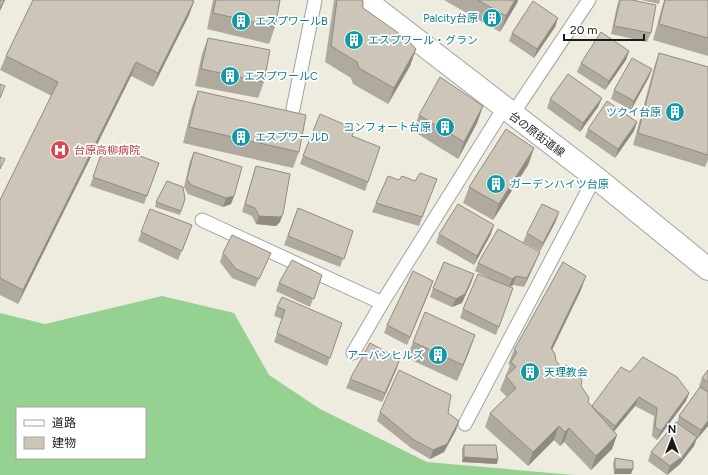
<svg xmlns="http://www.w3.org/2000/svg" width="708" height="475" viewBox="0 0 708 475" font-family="Figtree,'Noto Sans JP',sans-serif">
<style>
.forest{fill:#95d190;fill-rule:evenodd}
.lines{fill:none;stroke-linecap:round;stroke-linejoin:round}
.service-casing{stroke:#a2a2a2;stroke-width:15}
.minor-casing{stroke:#a2a2a2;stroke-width:24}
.service{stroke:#fff;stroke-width:13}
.minor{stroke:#fff;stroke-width:22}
.wall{fill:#b0aa9e}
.shaded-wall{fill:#908b81}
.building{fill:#cdc6b8;stroke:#908b81}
.labels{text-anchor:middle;stroke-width:3.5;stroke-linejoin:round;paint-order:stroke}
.culture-label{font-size:11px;fill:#0d838f;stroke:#fff;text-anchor:start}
.street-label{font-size:11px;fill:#1b1b1b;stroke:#fff}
.health-label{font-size:11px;fill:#be3a42;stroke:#fff;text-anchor:start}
</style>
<rect width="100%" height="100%" fill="#eeecdf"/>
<path class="forest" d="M162,296l72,17 35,62 51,34 107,53 147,13h-574v-162l45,11zM17,408h128v50h-128z"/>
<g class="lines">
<defs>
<g id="service">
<polyline points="293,109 315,0"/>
<polyline points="512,115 589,0"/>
<polyline points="202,220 382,303"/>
<polyline points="353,353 382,303 504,108"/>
<polyline points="465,424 595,177"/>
</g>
<polyline id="minor" points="365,0 595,177 708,269"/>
</defs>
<use href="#service" class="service-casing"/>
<use href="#minor" class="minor-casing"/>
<use href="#service" class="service"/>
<use href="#minor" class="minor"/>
</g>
<g class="wall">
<polygon points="213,0 280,0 275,27 269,44 207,29"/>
<polygon points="334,0 362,0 363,8 416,49 410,66 388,104 353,84 351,78 325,62"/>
<polygon points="444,0 518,0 517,3 500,32"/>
<polygon points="619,0 632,0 651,33 647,42 611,34 617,6"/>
<polygon points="641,0 660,0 659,4"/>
<polygon points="664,0 708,0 708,56 653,40"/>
<polygon points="194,1 189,15 153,87 131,76 18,304 0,295 0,200 52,96 0,70 6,56"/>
<polygon points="558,18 555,27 534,58 509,41 512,33"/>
<polygon points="208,38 264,82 258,98 195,86 202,54"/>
<polygon points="629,51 626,60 605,90 577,72 581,63"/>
<polygon points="659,53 708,67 708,160 705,167 633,145 655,64"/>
<polygon points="652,69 649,77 631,110 611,99 614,90"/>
<polygon points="198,91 299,152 293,168 183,143 192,107"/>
<polygon points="602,98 598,107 580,132 547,108 550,99"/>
<polygon points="483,106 477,123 458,159 413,131 419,115"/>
<polygon points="637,122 634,131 615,158 585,137 588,129"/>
<polygon points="352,136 368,182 365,191 300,164 303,156"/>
<polygon points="534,148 528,165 493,220 463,203 469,187"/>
<polygon points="102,152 109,155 159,163 144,204 90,186"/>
<polygon points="194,152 234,196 231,204 223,207 188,194 184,187 190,161"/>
<polygon points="256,166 280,222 276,226 256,224 252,216 242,212 253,175"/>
<polygon points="437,179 419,226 372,212 376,203 399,180 415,181"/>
<polygon points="185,199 180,215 155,207 156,202"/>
<polygon points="298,208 353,231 340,267 284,245"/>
<polygon points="150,209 189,234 178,260 138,241"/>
<polygon points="556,221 540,251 523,242 527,233"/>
<polygon points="439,234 491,234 474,265 436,243"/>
<polygon points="223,253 267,262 255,287 232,278 220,262"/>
<polygon points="536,261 524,287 513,285 510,287 513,288 496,335 460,318 463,309 495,281 475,271 478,263"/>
<polygon points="474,274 471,283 462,303 452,307 430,297 433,288"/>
<polygon points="322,275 310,307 276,291 279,283"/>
<polygon points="433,281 407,345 384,333 387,325"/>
<polygon points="581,290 552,350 556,361 561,367 581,386 588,402 592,406 630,372 689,393 686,401 657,440 652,436 654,416 635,406 614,431 617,435 612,449 591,470 564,442 560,446 554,440 528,466 485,427 490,413 507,397 500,390 510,365 508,364 514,350"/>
<polygon points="277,307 342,323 327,366 274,342 282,319 274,316"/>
<polygon points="475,335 469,352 457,381 407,358 413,342"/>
<polygon points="397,368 382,402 346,388 350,379"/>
<polygon points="708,370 708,426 697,439 694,446 680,464 667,475 648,461 651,452 677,423 679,416 700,387 699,386 702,378"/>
<polygon points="380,412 448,413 459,421 456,430 444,452 430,459 411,448 377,421"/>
<polygon points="464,445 497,464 462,462 462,449"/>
<polygon points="615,458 631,474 614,474 613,463"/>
</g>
<g class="shaded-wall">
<polygon points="4,0 5,0 0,11 0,9"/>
<polygon points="515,0 518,0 517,3 500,32 506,16"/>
<polygon points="194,1 189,15 153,87 158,73"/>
<polygon points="558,18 555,27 534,58 537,49"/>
<polygon points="416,49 410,66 388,104 394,88"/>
<polygon points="629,51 626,60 605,90 609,81"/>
<polygon points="136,62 131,76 18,304 23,290"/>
<polygon points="652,69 649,77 631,110 634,101"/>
<polygon points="602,98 598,107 580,132 583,123"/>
<polygon points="483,106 477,123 458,159 464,142"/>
<polygon points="637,122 634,131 615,158 618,149"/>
<polygon points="534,148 528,165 493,220 499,204"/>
<polygon points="234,196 231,204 223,207 226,198"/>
<polygon points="559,212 556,221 540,251 543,243"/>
<polygon points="283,214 280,222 276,226 256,224 259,216"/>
<polygon points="494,225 491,234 474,265 477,256"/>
<polygon points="540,252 536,261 524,287 527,278"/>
<polygon points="474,274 471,283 462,303 452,307 456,299"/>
<polygon points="516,276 513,285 509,287 512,279"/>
<polygon points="586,276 581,290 546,362 551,348"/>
<polygon points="433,281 430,290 407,345 410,337"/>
<polygon points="475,335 469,352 457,381 463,365"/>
<polygon points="400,359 397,368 382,402 385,393"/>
<polygon points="689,393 686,401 657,440 661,431"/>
<polygon points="639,397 635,406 612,434 615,426"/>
<polygon points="459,421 456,430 444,452 430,459 433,450"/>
<polygon points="708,421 708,426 697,439 701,430"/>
<polygon points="559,426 554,440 528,466 533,452"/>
<polygon points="569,428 564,442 560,446 565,432"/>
<polygon points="617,435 612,449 591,470 596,456"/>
<polygon points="697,437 694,446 680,464 667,475 670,466"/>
<polygon points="464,457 498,459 497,464 462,462"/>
<polygon points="615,469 633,469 631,474 614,474"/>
</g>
<g class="building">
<polygon points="0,0 4,0 0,9"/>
<polygon points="33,0 191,0 194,1 158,73 136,62 23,290 0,278 0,200 58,82 6,56"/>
<polygon points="216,0 280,0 275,27 213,13"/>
<polygon points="337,0 362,0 363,1 363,8 407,39 416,49 394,88 359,68 357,62 331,46"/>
<polygon points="478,0 515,0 506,16"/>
<polygon points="620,0 632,0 656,5 651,33 614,26"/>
<polygon points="665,0 708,0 708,38 659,24"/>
<polygon points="533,1 558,18 537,49 512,33"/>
<polygon points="601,32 629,51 609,81 581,63"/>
<polygon points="208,38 270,50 264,82 201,69"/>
<polygon points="659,53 708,67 708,155 638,133"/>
<polygon points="632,58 652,69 634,101 614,90"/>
<polygon points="568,74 602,98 583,123 550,99"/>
<polygon points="440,77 483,106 464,142 419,115"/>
<polygon points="0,84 5,86 0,98"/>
<polygon points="198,91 306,115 299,152 189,127"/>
<polygon points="607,101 637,122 618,149 588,129"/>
<polygon points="320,114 355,129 352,136 380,147 368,182 303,156"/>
<polygon points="506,129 534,148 499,204 469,187"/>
<polygon points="113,146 159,163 147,196 93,177 102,152 109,155"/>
<polygon points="194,152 242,167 234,196 226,198 191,185 187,179"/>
<polygon points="0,157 5,159 0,169"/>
<polygon points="256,166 290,174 283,214 280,217 259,216 255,208 245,204"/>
<polygon points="420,173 437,179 422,217 376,203 388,176 399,180 402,176 415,181"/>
<polygon points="167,181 183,187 185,199 181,211 156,202"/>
<polygon points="458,204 494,225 477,256 439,234"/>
<polygon points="542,204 559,212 543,243 527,233"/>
<polygon points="298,208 353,231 344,259 288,236"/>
<polygon points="150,209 192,225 182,251 141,232"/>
<polygon points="498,229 540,252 527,278 516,276 512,279 478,263"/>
<polygon points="232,235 271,253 259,279 236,269 223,253"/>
<polygon points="292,260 322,275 314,299 279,283"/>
<polygon points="444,262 474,274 465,294 456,299 433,288"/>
<polygon points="563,262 586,276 551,348 555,354 556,361 561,367 567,365 582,380 581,386 589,398 588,402 617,435 596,456 569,428 565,432 559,426 533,452 490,413 516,388 506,376 516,367 511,362 517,352 514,350"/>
<polygon points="413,271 433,281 410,337 387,325"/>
<polygon points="478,274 513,288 499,327 463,309"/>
<polygon points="282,297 342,323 330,358 277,333 285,310 277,307"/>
<polygon points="425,312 475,335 463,365 413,342"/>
<polygon points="370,343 400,359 385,393 350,379"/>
<polygon points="643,357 677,377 689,393 661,431 655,427 657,408 639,397 615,426 597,411 592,406 621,367 630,372"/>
<polygon points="399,370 451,395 448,413 459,421 447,444 433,450 414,440 380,412"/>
<polygon points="708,370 708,382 702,378"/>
<polygon points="700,387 708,392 708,421 701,430 679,416"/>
<polygon points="676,422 697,437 683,456 670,466 651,452"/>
<polygon points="464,445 496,445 498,459 464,457"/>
<polygon points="615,458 633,461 633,469 615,469"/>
</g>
<defs>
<symbol id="building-disc" viewBox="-11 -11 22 22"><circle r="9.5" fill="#0f9aa8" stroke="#fff"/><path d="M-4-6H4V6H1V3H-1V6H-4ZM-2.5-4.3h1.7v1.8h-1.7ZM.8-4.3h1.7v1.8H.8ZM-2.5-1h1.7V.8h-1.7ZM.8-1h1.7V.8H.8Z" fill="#fff"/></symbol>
<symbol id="hospital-disc" viewBox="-11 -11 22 22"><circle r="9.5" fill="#e0444e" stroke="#fff"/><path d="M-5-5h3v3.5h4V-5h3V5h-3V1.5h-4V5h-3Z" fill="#fff"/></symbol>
</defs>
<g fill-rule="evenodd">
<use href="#building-disc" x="481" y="7" width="22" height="22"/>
<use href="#building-disc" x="230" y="10" width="22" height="22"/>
<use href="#building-disc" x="343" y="29" width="22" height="22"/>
<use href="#building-disc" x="219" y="65" width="22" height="22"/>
<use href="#building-disc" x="664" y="101" width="22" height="22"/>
<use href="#building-disc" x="434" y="116" width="22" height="22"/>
<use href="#building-disc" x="230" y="126" width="22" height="22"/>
<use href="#hospital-disc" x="49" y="139" width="22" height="22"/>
<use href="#building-disc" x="485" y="173" width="22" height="22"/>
<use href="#building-disc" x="427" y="344" width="22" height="22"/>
<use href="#building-disc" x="519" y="361" width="22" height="22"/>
</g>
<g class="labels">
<g class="culture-label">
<text x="478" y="22" text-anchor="end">Palcity台原</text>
<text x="255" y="25">エスプワールB</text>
<text x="368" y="44">エスプワール・グラン</text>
<text x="244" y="80">エスプワールC</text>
<text x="661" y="116" text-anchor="end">ツクイ台原</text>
<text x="431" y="131" text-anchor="end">コンフォート台原</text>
<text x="255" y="141">エスプワールD</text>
<text x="510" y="188">ガーデンハイツ台原</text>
<text x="424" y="359" text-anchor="end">アーバンヒルズ</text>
<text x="544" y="376">天理教会</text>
</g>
<g class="street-label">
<text transform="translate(537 134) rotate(37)" y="4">台の原街道線</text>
</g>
<g class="health-label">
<text x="74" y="154">台原高柳病院</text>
</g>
</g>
<rect x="16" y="407" width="130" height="52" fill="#ffffff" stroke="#a4a4a4"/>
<rect x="24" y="420" width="20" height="6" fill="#ffffff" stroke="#a4a4a4"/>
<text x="52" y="427" font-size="12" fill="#1b1b1b">道路</text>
<rect x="24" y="437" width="20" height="12" fill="#cdc6b8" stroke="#a4a4a4"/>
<text x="52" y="447" font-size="12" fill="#1b1b1b">建物</text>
<g transform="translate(672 439)" stroke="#ffffff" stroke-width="3" paint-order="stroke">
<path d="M0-3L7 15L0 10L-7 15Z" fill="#1b1b1b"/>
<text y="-6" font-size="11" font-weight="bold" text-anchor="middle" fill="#1b1b1b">N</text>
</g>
<path d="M564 34v6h80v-6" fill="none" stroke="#1b1b1b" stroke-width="2"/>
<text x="570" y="34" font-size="12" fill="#1b1b1b" stroke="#ffffff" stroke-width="3" paint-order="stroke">20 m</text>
</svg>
